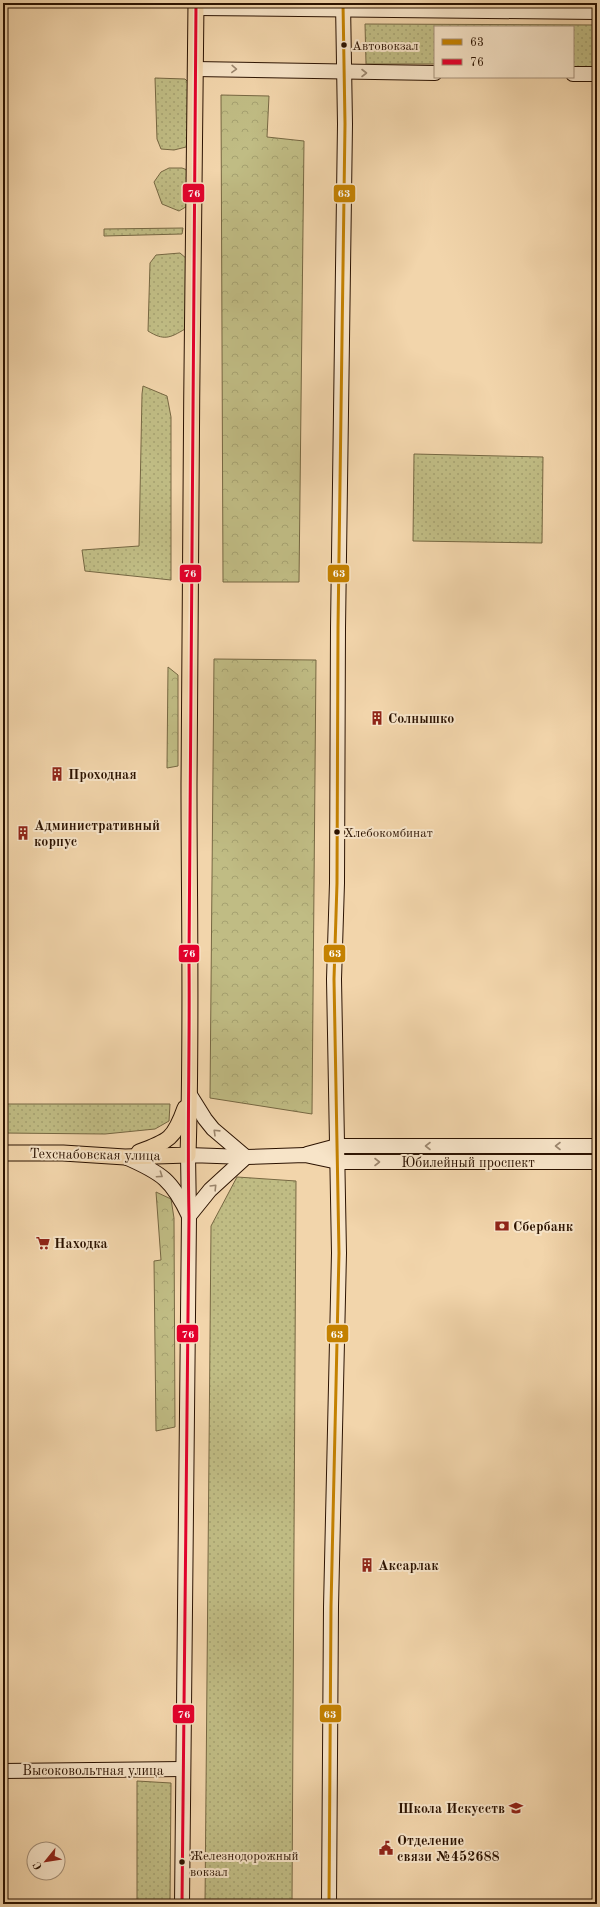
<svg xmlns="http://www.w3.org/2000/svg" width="600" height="1907" viewBox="0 0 600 1907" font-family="'Old Standard TT',serif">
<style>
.green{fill:url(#green-dots);stroke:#766742}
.forest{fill:url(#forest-crowns);stroke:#766742}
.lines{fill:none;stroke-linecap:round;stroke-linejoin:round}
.secondary-casing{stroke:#2b1200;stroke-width:16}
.primary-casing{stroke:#2b1200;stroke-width:17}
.secondary{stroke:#f7e4c8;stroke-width:14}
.primary{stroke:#f2d5ab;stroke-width:15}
.bus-1-casing{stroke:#f7e4c8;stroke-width:6}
.bus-2-casing{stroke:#f7e4c8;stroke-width:6}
.bus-1{stroke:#c48100;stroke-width:3}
.bus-2{stroke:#e4002b;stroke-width:3}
.oneway{stroke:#9b866e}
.bus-dot{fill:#2b1200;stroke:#f7e4c8;stroke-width:1.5}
.labels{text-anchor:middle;stroke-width:4;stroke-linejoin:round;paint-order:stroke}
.bus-label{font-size:13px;fill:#2b1200;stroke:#f7e4c8;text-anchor:start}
.poi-label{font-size:14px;font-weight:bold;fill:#2b1200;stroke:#f7e4c8;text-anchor:start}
.street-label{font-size:14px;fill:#2b1200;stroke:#f7e4c8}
.line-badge{stroke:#f7e4c8;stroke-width:1.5}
.badge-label{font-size:11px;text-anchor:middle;font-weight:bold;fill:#fff}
</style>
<defs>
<pattern id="green-dots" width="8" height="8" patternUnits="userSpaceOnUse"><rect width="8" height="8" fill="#c0bc84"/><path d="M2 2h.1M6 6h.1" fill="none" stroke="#a5a170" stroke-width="1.8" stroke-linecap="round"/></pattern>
<pattern id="forest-crowns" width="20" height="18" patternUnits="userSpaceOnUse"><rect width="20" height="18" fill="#c0bc84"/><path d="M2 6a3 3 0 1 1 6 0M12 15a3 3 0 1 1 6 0" fill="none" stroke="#a5a170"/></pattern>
</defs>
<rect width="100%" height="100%" fill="#f2d5ab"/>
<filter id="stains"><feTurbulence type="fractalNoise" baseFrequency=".005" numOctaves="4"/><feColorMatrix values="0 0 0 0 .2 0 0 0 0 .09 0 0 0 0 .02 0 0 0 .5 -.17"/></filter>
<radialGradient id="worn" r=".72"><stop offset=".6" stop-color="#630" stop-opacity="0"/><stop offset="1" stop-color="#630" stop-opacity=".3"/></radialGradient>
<g class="green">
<polygon points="365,24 597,25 597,67 573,67 573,27 435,27 435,64 366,64"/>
<polygon points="155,78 185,79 190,84 190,146 174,150 161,149 157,139"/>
<polygon points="169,168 182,168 190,171 189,205 179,211 162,204 154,182 161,172"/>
<polygon points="183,228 182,234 104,236 104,229"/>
<path d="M180,253l7,6 -2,70c-15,9 -21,12 -37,2l2,-68 6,-8z"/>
<polygon points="143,386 167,396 171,417 171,580 85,571 82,550 139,546 142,394"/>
<polygon points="414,454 543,457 542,543 413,541"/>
<polygon points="3,1104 170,1104 169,1121 155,1129 105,1134 3,1133"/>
<polygon points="237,1177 296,1181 292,1904 205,1904 211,1226"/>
<polygon points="137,1781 171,1783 170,1904 137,1904"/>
</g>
<g class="forest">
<polygon points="221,95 269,96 267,137 304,141 299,582 223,582"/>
<polygon points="214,659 316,660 312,1114 210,1098"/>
<polygon points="168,667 178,675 178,766 167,768"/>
<polygon points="156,1192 171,1199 174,1218 175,1427 156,1431 154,1261 161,1260"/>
</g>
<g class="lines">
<defs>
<g id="secondary">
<polyline points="196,8 597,12"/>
<polyline points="195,69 435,73"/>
<polyline points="573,74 597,74"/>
<polyline points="190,1095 205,1119 213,1129 246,1157"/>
<polyline points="307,1154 337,1146 597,1146"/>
<path d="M125,1157c37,16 47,23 64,59l21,-26 36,-33"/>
<polyline points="3,1771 183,1769"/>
<polyline points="182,1904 189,1216 188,1155 246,1157 305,1155 338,1162 597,1162"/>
<polyline points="329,1904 331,1607 339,1253 334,979 337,883 338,628 345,124 343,3"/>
</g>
<g id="primary">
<path d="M139,1152c30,-11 35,-13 46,-44"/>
<path d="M3,1153h60l62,4 63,-2c4,-123 1,-247 1,-370 1,-261 4,-521 7,-782"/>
</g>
</defs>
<use href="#secondary" class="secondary-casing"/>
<use href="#primary" class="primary-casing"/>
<use href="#secondary" class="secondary"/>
<use href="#primary" class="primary"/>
<defs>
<polyline id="bus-1" points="329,1904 331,1607 339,1253 334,979 337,883 338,628 345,124 343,3"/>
<path id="bus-2" d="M182,1904l7,-688c-2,-85 1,-170 0,-256 0,-319 3,-638 7,-957"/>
</defs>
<use href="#bus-1" class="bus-1-casing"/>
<use href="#bus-2" class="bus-2-casing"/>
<use href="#bus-1" class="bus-1"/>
<use href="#bus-2" class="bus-2"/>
</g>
<defs><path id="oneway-chevron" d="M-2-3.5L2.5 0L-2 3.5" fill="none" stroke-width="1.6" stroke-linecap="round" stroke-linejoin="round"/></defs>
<g class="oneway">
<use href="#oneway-chevron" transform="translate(234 69) rotate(2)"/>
<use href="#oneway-chevron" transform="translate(364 73)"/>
<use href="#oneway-chevron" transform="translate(216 1132) rotate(-136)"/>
<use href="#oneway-chevron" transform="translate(428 1146) rotate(180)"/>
<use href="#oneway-chevron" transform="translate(558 1146) rotate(180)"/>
<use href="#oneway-chevron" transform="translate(377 1162)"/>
<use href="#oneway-chevron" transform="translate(160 1175) rotate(34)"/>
<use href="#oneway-chevron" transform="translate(214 1187) rotate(-46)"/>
</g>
<defs>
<symbol id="building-bare" viewBox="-9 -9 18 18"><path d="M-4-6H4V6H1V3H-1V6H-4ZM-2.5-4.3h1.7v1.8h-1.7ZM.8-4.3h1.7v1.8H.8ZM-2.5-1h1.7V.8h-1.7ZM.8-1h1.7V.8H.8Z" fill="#8f2418" stroke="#f7e4c8" stroke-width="2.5" paint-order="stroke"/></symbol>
<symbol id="bank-bare" viewBox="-9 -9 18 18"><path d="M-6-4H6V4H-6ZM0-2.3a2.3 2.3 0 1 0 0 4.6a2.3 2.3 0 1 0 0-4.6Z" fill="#8f2418" stroke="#f7e4c8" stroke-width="2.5" paint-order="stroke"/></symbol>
<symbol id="supermarket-bare" viewBox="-9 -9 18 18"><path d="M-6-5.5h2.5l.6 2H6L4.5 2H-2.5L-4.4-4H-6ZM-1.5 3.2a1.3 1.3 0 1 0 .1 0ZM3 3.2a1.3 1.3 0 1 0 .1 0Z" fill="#8f2418" stroke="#f7e4c8" stroke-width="2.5" paint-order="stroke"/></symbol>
<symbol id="school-bare" viewBox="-9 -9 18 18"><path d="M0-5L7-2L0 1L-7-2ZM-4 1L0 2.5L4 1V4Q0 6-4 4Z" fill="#8f2418" stroke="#f7e4c8" stroke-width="2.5" paint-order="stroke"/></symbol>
<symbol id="civic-bare" viewBox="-9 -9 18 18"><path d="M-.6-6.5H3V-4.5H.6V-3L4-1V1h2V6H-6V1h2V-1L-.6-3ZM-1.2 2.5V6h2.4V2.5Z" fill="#8f2418" stroke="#f7e4c8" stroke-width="2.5" paint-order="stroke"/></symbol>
</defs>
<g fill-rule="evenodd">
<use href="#building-bare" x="367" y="708" width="20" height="20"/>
<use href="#building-bare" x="47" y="764" width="20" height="20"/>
<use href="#building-bare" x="13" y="823" width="20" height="20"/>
<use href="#bank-bare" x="492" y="1216" width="20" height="20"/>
<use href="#supermarket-bare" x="33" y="1233" width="20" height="20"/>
<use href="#building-bare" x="357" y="1555" width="20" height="20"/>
<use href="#school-bare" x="506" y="1798" width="20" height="20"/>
<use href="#civic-bare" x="376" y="1838" width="20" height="20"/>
</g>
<g class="bus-dot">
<circle cx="344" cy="45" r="3.5"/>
<circle cx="337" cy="832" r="3.5"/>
<circle cx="182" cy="1862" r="3.5"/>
</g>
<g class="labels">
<g class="bus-label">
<text x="352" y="50">Автовокзал</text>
<text x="344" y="837">Хлебокомбинат</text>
<text x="190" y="1860">Железнодорожный<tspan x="190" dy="16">вокзал</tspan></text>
</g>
<g class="poi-label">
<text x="388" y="723">Солнышко</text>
<text x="68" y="779">Проходная</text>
<text x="34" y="830">Административный<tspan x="34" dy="16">корпус</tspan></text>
<text x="513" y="1231">Сбербанк</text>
<text x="54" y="1248">Находка</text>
<text x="378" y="1570">Аксарлак</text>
<text x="505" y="1813" text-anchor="end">Школа Искусств</text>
<text x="397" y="1845">Отделение<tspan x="397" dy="16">связи №452688</tspan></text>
</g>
<g class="street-label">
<text transform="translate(95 1154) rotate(1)" y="5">Техснабовская улица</text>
<text x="468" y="1167">Юбилейный проспект</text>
<text x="93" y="1775">Высоковольтная улица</text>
</g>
</g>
<g class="line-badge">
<rect x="182" y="183" width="23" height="20" rx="4" fill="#e4002b"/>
<rect x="333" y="184" width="23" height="19" rx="4" fill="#c48100"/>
<rect x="179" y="564" width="23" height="19" rx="4" fill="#e4002b"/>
<rect x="327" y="564" width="23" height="19" rx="4" fill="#c48100"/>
<rect x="178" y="944" width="22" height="19" rx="4" fill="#e4002b"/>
<rect x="323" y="944" width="23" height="19" rx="4" fill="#c48100"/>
<rect x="326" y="1324" width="23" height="19" rx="4" fill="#c48100"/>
<rect x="176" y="1324" width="23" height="19" rx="4" fill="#e4002b"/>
<rect x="319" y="1704" width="23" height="19" rx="4" fill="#c48100"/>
<rect x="172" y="1704" width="23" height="20" rx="4" fill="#e4002b"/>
</g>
<g class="badge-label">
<text x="194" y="197">76</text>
<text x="344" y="197">63</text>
<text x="190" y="577">76</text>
<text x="339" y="577">63</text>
<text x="189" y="957">76</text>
<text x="335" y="957">63</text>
<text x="337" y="1338">63</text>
<text x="188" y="1338">76</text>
<text x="330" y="1718">63</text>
<text x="184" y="1718">76</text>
</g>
<rect width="600" height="1907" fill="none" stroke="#f2d5ab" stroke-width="16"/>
<rect x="4" y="4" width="592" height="1899" fill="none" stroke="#2b1200" stroke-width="2"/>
<rect x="8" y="8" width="584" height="1891" fill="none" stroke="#2b1200"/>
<rect x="434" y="26" width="140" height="52" fill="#f7e4c8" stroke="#a59078"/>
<rect x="442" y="39" width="20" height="6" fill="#c48100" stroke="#a59078"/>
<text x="470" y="46" font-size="12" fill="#2b1200">63</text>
<rect x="442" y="59" width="20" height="6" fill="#e4002b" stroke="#a59078"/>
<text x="470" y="66" font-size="12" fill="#2b1200">76</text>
<g transform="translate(46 1861) rotate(240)"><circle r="19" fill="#f7e4c8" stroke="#a59078"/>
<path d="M0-3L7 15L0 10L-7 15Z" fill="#8f2418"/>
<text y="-6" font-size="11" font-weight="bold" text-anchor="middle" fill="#2b1200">С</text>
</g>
<rect width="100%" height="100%" filter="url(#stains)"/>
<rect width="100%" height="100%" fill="url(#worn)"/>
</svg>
